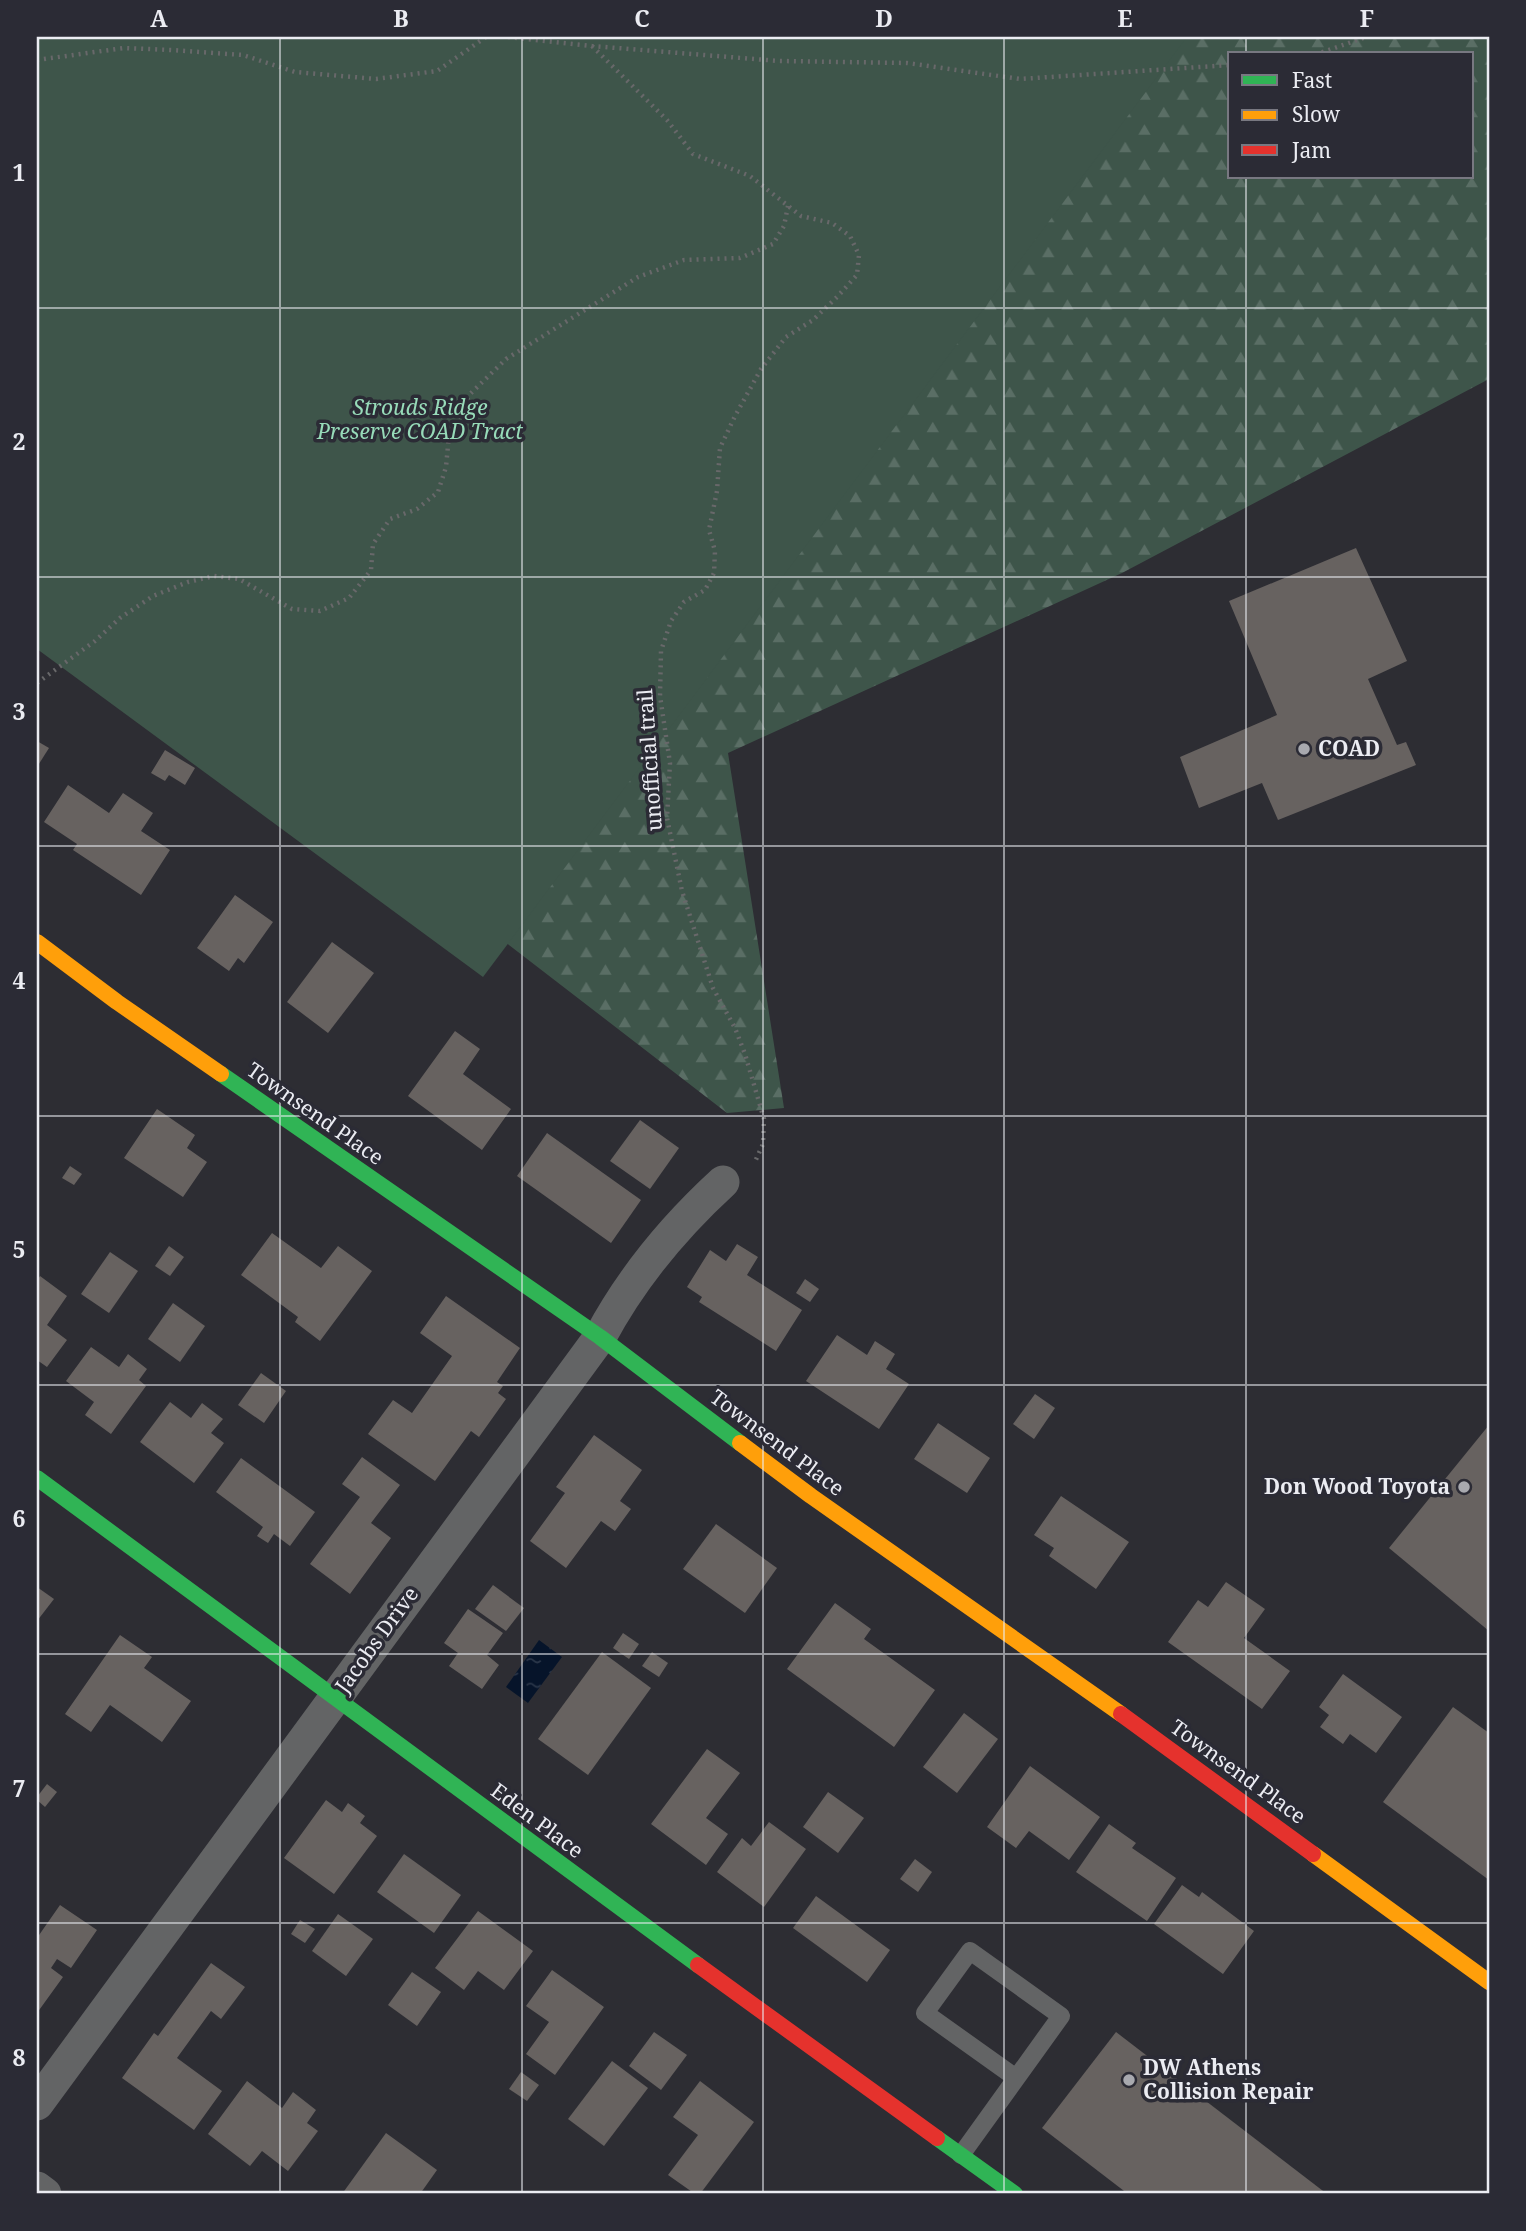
<svg xmlns="http://www.w3.org/2000/svg" width="1526" height="2231" viewBox="0 0 1526 2231" font-family="'Noto Serif',serif">
<style>
.forest{fill:url(#forest-firs);fill-rule:evenodd}
.green{fill:#3e554a}
.water{fill:url(#water-ripples)}
.building{fill:#676260}
.lines{fill:none;stroke-linecap:round;stroke-linejoin:round}
.path{stroke:#68686a;stroke-width:4.5;stroke-dasharray:2 5;stroke-linecap:butt}
.lane{stroke:#636465;stroke-width:18}
.street{stroke:#636465;stroke-width:33}
.fast{stroke:#30b455;stroke-width:16}
.slow{stroke:#ff9f0a;stroke-width:16}
.jam{stroke:#e5322d;stroke-width:16}
.grid{fill:none;stroke:#ebecf2;stroke-width:2;stroke-opacity:0.55}
.poi-dot{fill:#a8a9af;stroke:#2b2b35;stroke-width:2.5}
.labels{text-anchor:middle;stroke-width:7;stroke-linejoin:round;paint-order:stroke}
.park-label{font-size:21px;font-style:italic;fill:#97dbb9;stroke:#2b2b35}
.poi-label{font-size:21px;font-weight:bold;fill:#ebecf2;stroke:#2b2b35;text-anchor:start}
.street-label{font-size:21px;fill:#ebecf2;stroke:#2b2b35}
.neatline{fill:none;stroke:#ebecf2;stroke-width:2.5}
.grid-label{font-size:23px;text-anchor:middle;font-weight:bold;fill:#ebecf2}
</style>
<defs>
<pattern id="forest-firs" width="22" height="20" patternUnits="userSpaceOnUse" patternTransform="scale(1.75)"><rect width="22" height="20" fill="#3e554a"/><path d="M5 1l3.5 6h-7zM16 11l3.5 6h-7z" fill="#5a6e65"/></pattern>
<pattern id="water-ripples" width="26" height="14" patternUnits="userSpaceOnUse" patternTransform="scale(1.75)"><rect width="26" height="14" fill="#06142a"/><path d="M2 4q2-2 4 0t4 0M15 11q2-2 4 0t4 0" fill="none" stroke="#2a3649"/></pattern>
</defs>
<rect width="100%" height="100%" fill="#2d2d33"/>
<path class="forest" d="M37,37h1452v342l-367,194 -394,180 56,355 -57,5 -690,-532zM1230,54h242v123h-242z"/>
<polygon class="green" points="37,37 1187,37 483,977 37,649"/>
<polygon class="water" points="539,1640 562,1657 528,1703 506,1687"/>
<g class="building">
<polygon points="1356,548 1407,661 1368,679 1397,745 1406,742 1416,765 1278,820 1262,783 1199,808 1180,757 1277,715 1229,601"/>
<polygon points="37,741 49,748 37,767"/>
<polygon points="165,750 195,768 185,785 169,775 165,781 151,773"/>
<polygon points="68,785 109,813 123,793 153,813 141,831 170,850 141,895 73,850 77,844 44,822"/>
<polygon points="235,895 273,922 244,963 238,958 229,971 197,948"/>
<polygon points="332,942 374,973 328,1033 287,1002"/>
<polygon points="455,1031 480,1049 463,1074 511,1109 482,1150 408,1096"/>
<polygon points="157,1109 195,1135 187,1148 207,1162 183,1197 124,1158"/>
<polygon points="640,1120 679,1148 650,1189 610,1161"/>
<polygon points="547,1133 641,1200 611,1243 517,1176"/>
<polygon points="70,1166 82,1174 74,1185 62,1178"/>
<polygon points="272,1233 321,1268 338,1246 372,1271 320,1341 295,1322 298,1317 241,1275"/>
<polygon points="737,1244 758,1257 747,1275 802,1310 776,1351 699,1302 702,1297 687,1287 710,1250 726,1261"/>
<polygon points="169,1246 184,1257 170,1276 155,1266"/>
<polygon points="110,1252 138,1271 109,1313 81,1294"/>
<polygon points="40,1276 67,1296 47,1325 67,1340 47,1367 37,1360 37,1281"/>
<polygon points="805,1279 819,1289 810,1302 796,1293"/>
<polygon points="446,1296 520,1348 497,1382 503,1386 498,1393 506,1399 479,1437 471,1431 435,1481 368,1434 393,1400 412,1413 452,1356 420,1333"/>
<polygon points="173,1303 205,1326 180,1362 148,1339"/>
<polygon points="837,1335 867,1355 875,1341 895,1354 886,1369 909,1384 879,1429 806,1381"/>
<polygon points="91,1347 119,1367 128,1354 147,1369 139,1380 146,1386 111,1434 85,1415 94,1402 66,1381"/>
<polygon points="261,1373 286,1391 264,1423 238,1405"/>
<polygon points="1035,1394 1055,1408 1034,1439 1013,1424"/>
<polygon points="170,1402 191,1418 202,1403 223,1419 211,1433 224,1443 194,1483 140,1442"/>
<polygon points="938,1423 990,1458 967,1493 914,1459"/>
<polygon points="1489,1425 1489,1631 1389,1548"/>
<polygon points="594,1435 642,1470 620,1501 631,1509 615,1531 601,1521 566,1568 530,1541 565,1493 556,1487"/>
<polygon points="362,1457 400,1485 371,1523 391,1538 350,1594 310,1564 360,1497 342,1484"/>
<polygon points="241,1458 315,1512 290,1546 274,1534 268,1543 257,1536 263,1527 216,1492"/>
<polygon points="1061,1496 1129,1542 1096,1589 1049,1556 1054,1548 1034,1535"/>
<polygon points="716,1524 777,1568 745,1613 683,1569"/>
<polygon points="1226,1582 1265,1609 1244,1638 1290,1671 1262,1709 1168,1642 1198,1600 1208,1607"/>
<polygon points="493,1585 524,1608 506,1631 475,1609"/>
<polygon points="37,1587 54,1599 37,1621"/>
<polygon points="835,1603 871,1629 864,1639 935,1690 894,1747 787,1669"/>
<polygon points="468,1609 503,1633 487,1655 499,1665 482,1689 449,1666 458,1653 444,1643"/>
<polygon points="623,1633 639,1644 629,1659 613,1648"/>
<polygon points="120,1635 152,1657 144,1668 191,1701 162,1742 110,1705 91,1732 65,1714"/>
<polygon points="602,1652 651,1688 588,1775 538,1739"/>
<polygon points="652,1652 668,1663 659,1677 642,1666"/>
<polygon points="1343,1674 1402,1717 1376,1753 1350,1734 1343,1744 1320,1727 1329,1715 1319,1707"/>
<polygon points="1453,1707 1489,1733 1489,1880 1383,1802"/>
<polygon points="964,1713 998,1739 957,1793 923,1767"/>
<polygon points="707,1749 740,1773 706,1818 728,1834 706,1865 651,1824"/>
<polygon points="1030,1766 1100,1817 1069,1860 1029,1831 1016,1848 987,1827"/>
<polygon points="47,1784 57,1792 45,1807 37,1800 37,1797"/>
<polygon points="828,1792 864,1818 838,1853 803,1827"/>
<polygon points="326,1800 342,1812 348,1803 365,1816 360,1823 377,1836 334,1894 284,1858"/>
<polygon points="769,1822 806,1849 764,1907 717,1872 742,1838 751,1846"/>
<polygon points="1109,1824 1136,1843 1132,1848 1176,1878 1147,1921 1076,1872"/>
<polygon points="404,1854 461,1895 434,1933 377,1892"/>
<polygon points="915,1859 932,1872 918,1892 900,1879"/>
<polygon points="1182,1885 1199,1897 1202,1892 1254,1931 1223,1974 1154,1924"/>
<polygon points="816,1896 890,1950 867,1982 793,1928"/>
<polygon points="60,1905 97,1930 71,1968 57,1959 51,1968 63,1977 37,2013 37,1938"/>
<polygon points="478,1911 533,1951 504,1990 478,1971 464,1990 435,1968"/>
<polygon points="338,1914 373,1939 346,1976 312,1951"/>
<polygon points="300,1920 315,1929 305,1943 291,1934"/>
<polygon points="211,1963 245,1987 221,2019 211,2011 177,2058 222,2091 194,2130 122,2078 154,2033 158,2036"/>
<polygon points="552,1970 604,2007 555,2075 526,2054 549,2022 526,2006"/>
<polygon points="412,1972 441,1992 417,2026 388,2005"/>
<polygon points="654,2032 687,2055 661,2090 629,2066"/>
<polygon points="1116,2032 1327,2194 1128,2194 1042,2128"/>
<polygon points="612,2061 648,2088 604,2146 568,2119"/>
<polygon points="521,2072 539,2085 527,2101 509,2089"/>
<polygon points="247,2081 282,2108 293,2092 316,2110 307,2123 318,2131 288,2171 262,2151 250,2166 208,2134"/>
<polygon points="700,2081 754,2122 700,2194 695,2194 668,2175 698,2135 673,2117"/>
<polygon points="386,2133 437,2170 420,2194 342,2194"/>
</g>
<g class="lines">
<g class="path">
<polyline points="508,37 592,46 779,61 907,63 1020,79 1230,65"/>
<polyline points="592,46 667,120 693,154 750,176 801,216 832,223 850,236 859,255 857,275 837,297 813,320 786,337 761,369 735,416 720,448 717,491 709,530 715,551 714,573 705,590 684,602 671,621 661,651 660,696 670,763 667,818 682,891 713,988 735,1028 745,1054 764,1119 763,1144 754,1164"/>
<polyline points="1308,54 1320,53 1366,37"/>
<polyline points="37,60 124,48 171,50 243,55 295,72 376,79 437,71 486,37"/>
<polyline points="37,683 95,641 120,618 153,596 188,582 214,576 239,579 292,609 320,611 349,598 371,570 373,544 390,519 417,509 438,492 446,467 449,435 469,395 506,359 638,277 684,260 740,258 773,244 784,226 788,206"/>
</g>
<polyline class="lane" points="961,2155 1061,2016 970,1951 925,2013 1016,2078"/>
<g class="street">
<path d="M37,2104l563,-767c31,-58 75,-111 123,-155"/>
<polyline points="37,2188 45,2194"/>
</g>
<g class="fast">
<polyline points="221,1074 600,1337 740,1443"/>
<polyline points="37,1478 698,1965"/>
<polyline points="937,2138 1015,2194"/>
</g>
<g class="slow">
<polyline points="37,942 117,1002 221,1074"/>
<polyline points="740,1443 811,1496 1121,1714"/>
<polyline points="1313,1854 1489,1982"/>
</g>
<g class="jam">
<polyline points="1121,1714 1313,1854"/>
<polyline points="698,1965 937,2138"/>
</g>
</g>
<path class="grid" d="M280,37v2157M522,37v2157M763,37v2157M1004,37v2157M1246,37v17M1246,177v2017M37,308h1452M37,577h1452M37,846h1452M37,1116h1452M37,1385h1452M37,1654h1452M37,1923h1452"/>
<g class="poi-dot">
<circle cx="1304" cy="749" r="7"/>
<circle cx="1464" cy="1487" r="7"/>
<circle cx="1129" cy="2080" r="7"/>
</g>
<g class="labels">
<g class="park-label">
<text x="420" y="415">Strouds Ridge<tspan x="420" dy="24">Preserve COAD Tract</tspan></text>
</g>
<g class="poi-label">
<text x="1318" y="756">COAD</text>
<text x="1450" y="1494" text-anchor="end">Don Wood Toyota</text>
<text x="1143" y="2075">DW Athens<tspan x="1143" dy="24">Collision Repair</tspan></text>
</g>
<g class="street-label">
<text transform="translate(650 760) rotate(-94)" y="7">unofficial trail</text>
<text transform="translate(315 1114) rotate(35)" y="7">Townsend Place</text>
<text transform="translate(777 1443) rotate(37)" y="7">Townsend Place</text>
<text transform="translate(377 1640) rotate(-54)" y="7">Jacobs Drive</text>
<text transform="translate(1238 1772) rotate(36)" y="7">Townsend Place</text>
<text transform="translate(537 1821) rotate(37)" y="7">Eden Place</text>
</g>
</g>
<rect width="1526" height="2231" fill="none" stroke="#2b2b35" stroke-width="77"/>
<rect x="1228" y="52" width="245" height="126" fill="#2b2b35" stroke="#787881" stroke-width="2"/>
<rect x="1242" y="75" width="35" height="10" fill="#30b455" stroke="#787881" stroke-width="2"/>
<text x="1292" y="88" font-size="21" fill="#ebecf2">Fast</text>
<rect x="1242" y="110" width="35" height="10" fill="#ff9f0a" stroke="#787881" stroke-width="2"/>
<text x="1292" y="122" font-size="21" fill="#ebecf2">Slow</text>
<rect x="1242" y="145" width="35" height="10" fill="#e5322d" stroke="#787881" stroke-width="2"/>
<text x="1292" y="158" font-size="21" fill="#ebecf2">Jam</text>
<rect x="38" y="38" width="1450" height="2154" class="neatline"/>
<g class="grid-label">
<text x="159" y="27">A</text>
<text x="401" y="27">B</text>
<text x="642" y="27">C</text>
<text x="884" y="27">D</text>
<text x="1125" y="27">E</text>
<text x="1367" y="27">F</text>
<text x="19" y="181">1</text>
<text x="19" y="450">2</text>
<text x="19" y="720">3</text>
<text x="19" y="989">4</text>
<text x="19" y="1258">5</text>
<text x="19" y="1527">6</text>
<text x="19" y="1797">7</text>
<text x="19" y="2066">8</text>
</g>
</svg>
